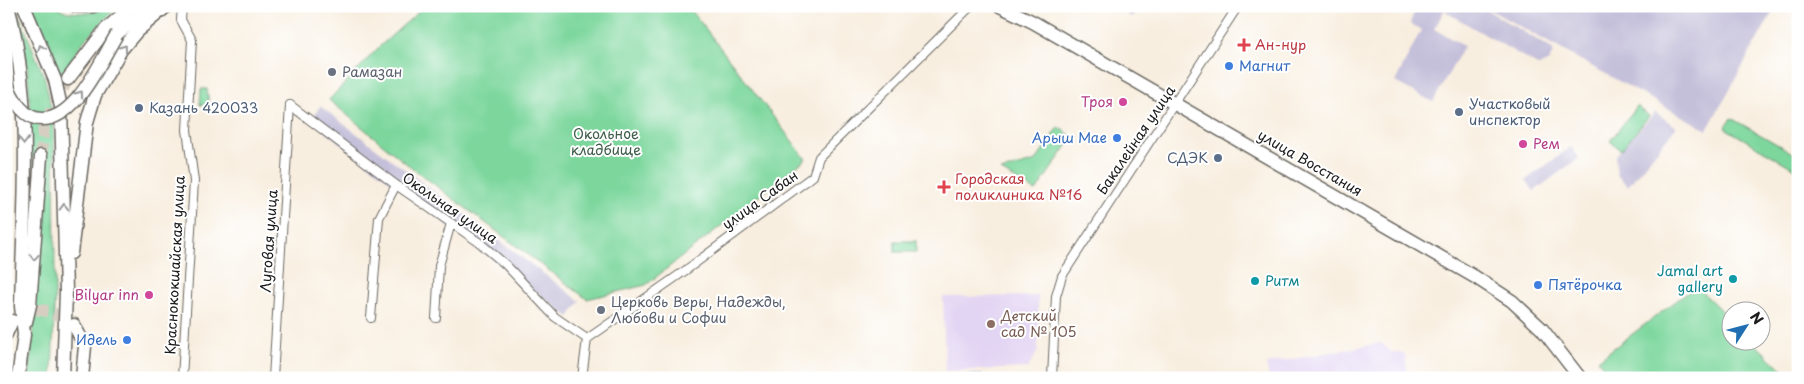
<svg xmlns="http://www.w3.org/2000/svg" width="1804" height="384" viewBox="0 0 1804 384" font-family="'Playpen Sans',sans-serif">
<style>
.built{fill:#e2d4f3}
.industrial{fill:#c5c0da}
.green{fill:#7dd79d;stroke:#4c7a5c}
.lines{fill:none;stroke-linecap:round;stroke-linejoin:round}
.primary-tunnel{stroke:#d7cec2;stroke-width:12;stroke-dasharray:12 6;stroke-linecap:butt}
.street-casing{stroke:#696660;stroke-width:10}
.primary-casing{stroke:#696660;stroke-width:15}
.street{stroke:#fff;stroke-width:8}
.primary{stroke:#fff;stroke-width:12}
.primary-bridge-casing{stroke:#696660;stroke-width:15;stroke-linecap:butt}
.primary-bridge{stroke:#fff;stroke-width:12}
.oneway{stroke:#999}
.health-dot{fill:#e0444e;stroke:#fff;stroke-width:2}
.shop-dot{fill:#3f7fe0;stroke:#fff;stroke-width:2}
.worship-dot{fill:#6b7280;stroke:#fff;stroke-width:2}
.hotel-dot{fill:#d1479c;stroke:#fff;stroke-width:2}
.service-dot{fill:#5c6f8a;stroke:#fff;stroke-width:2}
.culture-dot{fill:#0f9aa8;stroke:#fff;stroke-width:2}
.education-dot{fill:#8d6e63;stroke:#fff;stroke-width:2}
.labels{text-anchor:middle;stroke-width:4;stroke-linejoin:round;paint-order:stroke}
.health-label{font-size:14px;fill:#be3a42;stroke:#fff;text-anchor:start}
.shop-label{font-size:14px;fill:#366cbe;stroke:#fff;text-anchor:start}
.worship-label{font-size:14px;fill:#5b616d;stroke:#fff;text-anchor:start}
.hotel-label{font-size:14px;fill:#b23c85;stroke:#fff;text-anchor:end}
.service-label{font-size:14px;fill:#4e5e75;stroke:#fff;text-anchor:start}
.park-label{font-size:14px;fill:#3e5d49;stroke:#fff}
.street-label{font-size:14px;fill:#1c1c1c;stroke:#fff}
.culture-label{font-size:14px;fill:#0d838f;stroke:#fff;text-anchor:end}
.education-label{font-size:14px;fill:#785e54;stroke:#fff;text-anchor:start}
</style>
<rect width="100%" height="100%" fill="#fff"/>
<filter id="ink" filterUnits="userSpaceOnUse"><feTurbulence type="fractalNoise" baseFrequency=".02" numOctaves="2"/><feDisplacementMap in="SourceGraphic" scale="10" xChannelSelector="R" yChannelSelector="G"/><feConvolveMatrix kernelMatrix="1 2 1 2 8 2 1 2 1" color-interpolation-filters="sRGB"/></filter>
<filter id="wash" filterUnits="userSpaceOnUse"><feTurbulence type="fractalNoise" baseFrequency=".0096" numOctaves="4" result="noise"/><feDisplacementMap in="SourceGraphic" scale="20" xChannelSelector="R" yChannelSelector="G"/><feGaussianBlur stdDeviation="1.12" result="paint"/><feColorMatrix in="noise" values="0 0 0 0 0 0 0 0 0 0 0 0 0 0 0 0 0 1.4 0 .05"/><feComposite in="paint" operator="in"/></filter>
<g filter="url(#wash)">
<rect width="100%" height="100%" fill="#f8eedf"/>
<g class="built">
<polygon points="1038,296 1038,351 1028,368 945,371 943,297"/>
<polygon points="1381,343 1391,352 1405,354 1408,378 1269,378 1266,364"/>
</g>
<g class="industrial">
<polygon points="1114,6 1138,6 1132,17"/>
<polygon points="1417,6 1447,6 1434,29 1464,46 1433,102 1395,82 1421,30 1410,23"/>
<polygon points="1449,6 1480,6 1554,50 1549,61 1539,66 1446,12"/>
<polygon points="1483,6 1776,6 1707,130"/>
<polygon points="320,106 580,301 569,317 311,121"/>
<polygon points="1655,112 1676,127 1628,186 1617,175 1615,156"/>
<polygon points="1571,147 1579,158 1534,191 1526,180"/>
<polygon points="983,374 983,378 887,378 887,375"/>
</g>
<g class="green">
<polygon points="32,6 53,6 68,12 89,13 118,6 84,41 60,75"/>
<polygon points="425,6 688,6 806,159 646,285 587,299 403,161 329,100 379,47"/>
<path d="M17,10l28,69 9,44 1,160 -3,95h-23l19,-221 -15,-2 -3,30c0,-59 2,-118 -13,-175z"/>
<polygon points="201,89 207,89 209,104 200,105"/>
<polygon points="1637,106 1649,116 1621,150 1610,141"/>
<polygon points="1731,118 1798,156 1798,171 1725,128"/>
<polygon points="1058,127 1073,137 1036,191 1001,171 1036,161"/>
<rect x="895" y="241" width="21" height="11"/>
<polygon points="1696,286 1731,320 1732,342 1753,342 1791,378 1612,378 1598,360"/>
</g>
</g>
<g filter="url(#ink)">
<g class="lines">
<g class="primary-tunnel">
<polyline points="41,156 44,125 68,79"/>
<path d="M19,316c18,-12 37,-4 53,8"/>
</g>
<defs>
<g id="street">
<polyline points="290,105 396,185 480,243 506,265 555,317 587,339"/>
<polyline points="371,318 379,218 396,185"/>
<polyline points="436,318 439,266 451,223"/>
<polyline points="182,378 194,181 187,130 192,40 181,20 182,6"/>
<polyline points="273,378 290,105"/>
<polyline points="582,378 587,339 686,270 813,176 819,157 971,6"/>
<polyline points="1052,378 1056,296 1062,276 1238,6"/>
</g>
<g id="primary">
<path d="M8,6c26,96 15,202 13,300l3,29 -6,43"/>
<polyline points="24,6 55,80 61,107 66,291 63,378"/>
<polyline points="76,6 93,6"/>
<polyline points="1000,6 1033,22 1475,277 1512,301 1542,329 1580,378"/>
<polyline points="117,34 150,6"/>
<polyline points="68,79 106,29 132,6"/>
<polyline points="71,253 87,122 95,95 121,50 137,31 167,6"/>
<polyline points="26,322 30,305 41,156"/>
<polyline points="74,325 85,346 82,378"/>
<polyline points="6,334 12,321"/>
</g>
</defs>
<use href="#street" class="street-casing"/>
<use href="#primary" class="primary-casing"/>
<use href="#street" class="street"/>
<use href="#primary" class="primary"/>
<defs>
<path id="primary-bridge" d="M6,83c6,13 14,30 29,35 38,10 66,-58 82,-84"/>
</defs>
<use href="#primary-bridge" class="primary-bridge-casing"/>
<use href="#primary-bridge" class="primary-bridge"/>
</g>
<defs><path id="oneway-chevron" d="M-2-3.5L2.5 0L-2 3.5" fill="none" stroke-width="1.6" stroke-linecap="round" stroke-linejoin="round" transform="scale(1.25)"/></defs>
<g class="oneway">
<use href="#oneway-chevron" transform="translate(41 48) rotate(-112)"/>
<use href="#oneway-chevron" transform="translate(124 48) rotate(-54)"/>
<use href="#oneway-chevron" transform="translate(80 94) rotate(-55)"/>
<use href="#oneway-chevron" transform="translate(24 141) rotate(89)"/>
<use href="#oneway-chevron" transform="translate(64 207) rotate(-91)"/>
<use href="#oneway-chevron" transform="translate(34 257) rotate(94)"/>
</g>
</g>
<g class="health-dot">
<path d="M1241.5 37.5h5v5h5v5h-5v5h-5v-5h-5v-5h5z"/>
<path d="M941.5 179.5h5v5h5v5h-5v5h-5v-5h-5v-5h5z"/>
</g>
<g class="shop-dot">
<circle cx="1229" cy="66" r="5"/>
<circle cx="1117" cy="138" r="5"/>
<circle cx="1538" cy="285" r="5"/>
<circle cx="127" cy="340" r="5"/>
</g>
<g class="worship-dot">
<circle cx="332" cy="72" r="5"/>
<circle cx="601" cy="310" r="5"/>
</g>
<g class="hotel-dot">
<circle cx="1123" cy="102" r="5"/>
<circle cx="1523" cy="144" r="5"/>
<circle cx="149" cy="295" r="5"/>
</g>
<g class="service-dot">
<circle cx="139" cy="108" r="5"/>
<circle cx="1459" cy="112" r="5"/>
<circle cx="1218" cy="158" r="5"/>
</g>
<g class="culture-dot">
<circle cx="1733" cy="279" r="5"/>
<circle cx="1255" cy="281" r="5"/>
</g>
<circle class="education-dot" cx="991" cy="324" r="5"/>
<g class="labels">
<g class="health-label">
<text x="1255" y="50">Ан-нур</text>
<text x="955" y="184">Городская<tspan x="955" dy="16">поликлиника №16</tspan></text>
</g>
<g class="shop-label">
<text x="1239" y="71">Магнит</text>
<text x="1107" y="143" text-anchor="end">Арыш Мае</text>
<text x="1548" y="290">Пятёрочка</text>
<text x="117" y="345" text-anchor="end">Идель</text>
</g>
<g class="worship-label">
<text x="342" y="77">Рамазан</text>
<text x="611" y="307">Церковь Веры, Надежды,<tspan x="611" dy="16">Любови и Софии</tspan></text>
</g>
<g class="hotel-label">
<text x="1113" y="107">Троя</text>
<text x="1533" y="149" text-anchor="start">Рем</text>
<text x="139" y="300">Bilyar inn</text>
</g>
<g class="service-label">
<text x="1469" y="109">Участковый<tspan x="1469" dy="16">инспектор</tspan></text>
<text x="149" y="113">Казань 420033</text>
<text x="1208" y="163" text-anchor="end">СДЭК</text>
</g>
<g class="park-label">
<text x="606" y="139">Окольное<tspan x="606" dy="16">кладбище</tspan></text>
</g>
<g class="street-label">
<text transform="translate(1136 140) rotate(-56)" y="5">Бакалейная улица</text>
<text transform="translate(1310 163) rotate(30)" y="5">улица Восстания</text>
<text transform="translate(760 200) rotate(-36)" y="5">улица Сабан</text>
<text transform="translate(450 208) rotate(35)" y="5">Окольная улица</text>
<text transform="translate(269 241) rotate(-86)" y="5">Луговая улица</text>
<text transform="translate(175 265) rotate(-87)" y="5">Краснококшайская улица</text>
</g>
<g class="culture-label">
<text x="1723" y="276">Jamal art<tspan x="1723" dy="16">gallery</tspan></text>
<text x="1265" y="286" text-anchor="start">Ритм</text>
</g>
<g class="education-label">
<text x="1001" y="321">Детский<tspan x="1001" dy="16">сад № 105</tspan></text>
</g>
</g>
<rect width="1804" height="384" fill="none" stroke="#fff" stroke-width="25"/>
<g transform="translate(1746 326) rotate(54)"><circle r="24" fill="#ffffff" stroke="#a4a4a4"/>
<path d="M0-4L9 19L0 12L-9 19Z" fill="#1f6fb2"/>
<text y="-8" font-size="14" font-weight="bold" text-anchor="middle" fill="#1c1c1c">N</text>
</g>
</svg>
